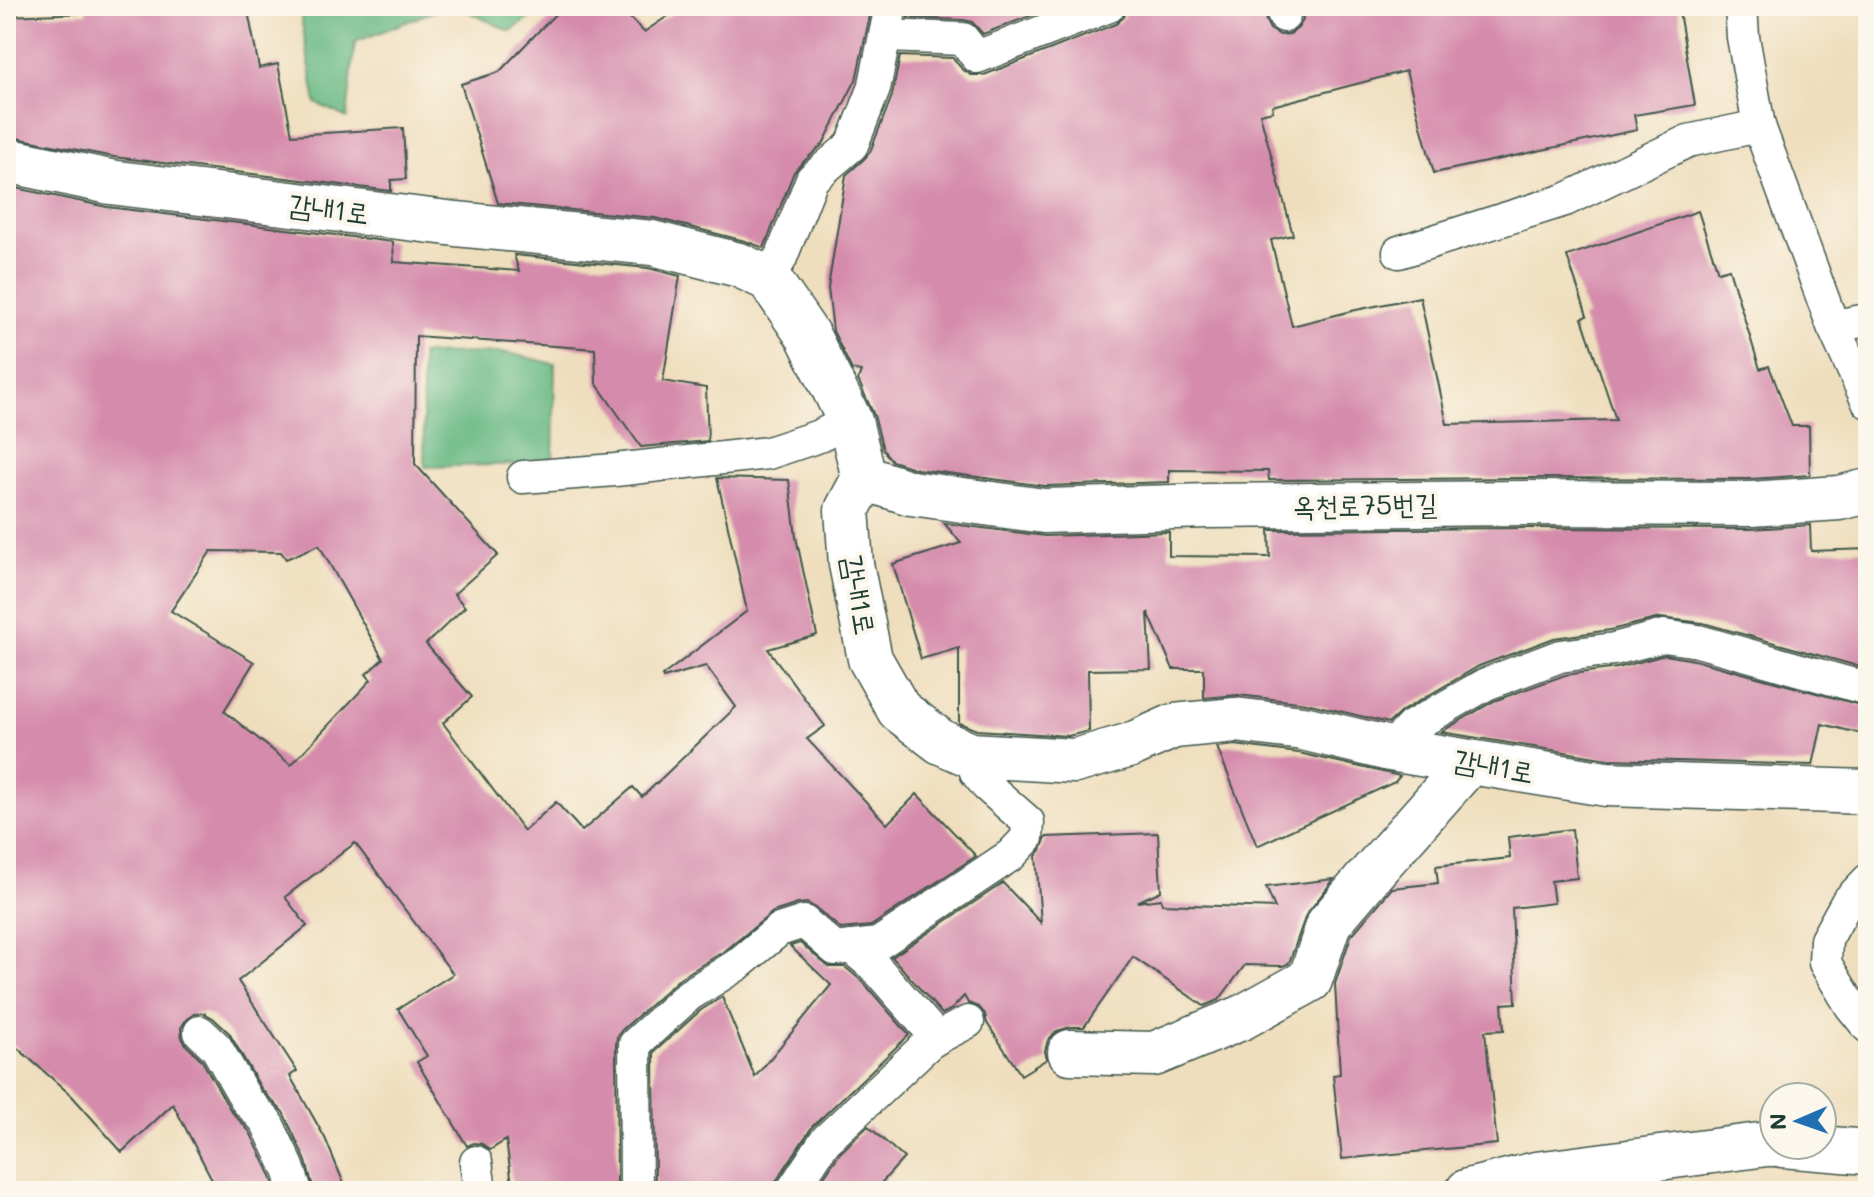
<svg xmlns="http://www.w3.org/2000/svg" width="1874" height="1197" viewBox="0 0 1874 1197" font-family="Mali,'Poor Story',sans-serif">
<style>
.forest{fill:#6bba84;stroke:#457c5c;stroke-width:2}
.building{fill:#d58cac;fill-rule:evenodd}
.lines{fill:none;stroke-linecap:round;stroke-linejoin:round}
.lane-casing{stroke:#3e5549;stroke-width:35}
.street-casing{stroke:#3e5549;stroke-width:47}
.lane{stroke:#fff;stroke-width:32}
.street{stroke:#fff;stroke-width:44}
.labels{text-anchor:middle;stroke-width:8;stroke-linejoin:round;paint-order:stroke}
.street-label{font-size:28px;fill:#1f3d34;stroke:#fbf7ec}
</style>
<rect width="100%" height="100%" fill="#fbf7ec"/>
<filter id="ink" filterUnits="userSpaceOnUse"><feTurbulence type="fractalNoise" baseFrequency=".0125" numOctaves="2"/><feDisplacementMap in="SourceGraphic" scale="16" xChannelSelector="R" yChannelSelector="G"/><feConvolveMatrix kernelMatrix="1 2 1 2 8 2 1 2 1" color-interpolation-filters="sRGB"/></filter>
<filter id="wash" filterUnits="userSpaceOnUse"><feTurbulence type="fractalNoise" baseFrequency=".006" numOctaves="4" result="noise"/><feDisplacementMap in="SourceGraphic" scale="32" xChannelSelector="R" yChannelSelector="G"/><feGaussianBlur stdDeviation="1.8" result="paint"/><feColorMatrix in="noise" values="0 0 0 0 0 0 0 0 0 0 0 0 0 0 0 0 0 1.4 0 .05"/><feComposite in="paint" operator="in"/></filter>
<g filter="url(#wash)">
<rect width="100%" height="100%" fill="#efdebd"/>
<g class="forest">
<polygon points="299,6 447,6 355,42 347,118 316,103"/>
<polygon points="456,6 548,6 510,31"/>
<polygon points="508,353 555,364 553,463 425,467 421,354"/>
</g>
<g id="blocks">
<g class="building">
<polygon points="86,6 247,6 259,68 278,64 292,135 403,128 406,179 391,180 391,191 114,157 6,136 6,16 87,13"/>
<polygon points="563,6 618,6 644,32 683,6 872,6 856,80 823,144 800,165 794,172 764,248 745,241 655,218 498,203 461,84 499,72"/>
<polygon points="909,6 1056,6 983,34 972,22 964,20 908,18"/>
<polygon points="1128,6 1263,6 1266,21 1270,29 1280,35 1290,34 1298,28 1303,20 1301,6 1678,6 1695,105 1634,115 1637,130 1434,173 1406,71 1272,106 1273,111 1260,114 1293,235 1271,240 1292,326 1356,310 1420,297 1447,424 1616,420 1582,318 1587,316 1567,256 1698,211 1718,272 1729,269 1760,369 1769,366 1792,426 1809,426 1810,475 1750,479 1525,478 1269,480 1268,471 1169,470 1169,482 1045,486 917,469 892,461 883,450 874,415 858,380 861,371 852,370 833,331 828,288 846,175 864,159 870,152 892,96 900,56 953,58 962,69 971,75 984,75 1116,24 1124,17"/>
<path d="M6,186l101,21 286,35 1,20 125,9 -5,-16 134,13 32,8 -17,105 43,7 2,53 -67,6 -45,-64 -1,-34 -179,-13 -1,128 83,91 -44,39 11,13 -39,37 46,53 -29,26 81,108 32,-29 26,29 51,-44 9,10 94,-90 -30,-41 -43,12 -1,-2 85,-65 -30,-133 72,2 7,57 21,98 -49,14 57,77 -18,13 80,85 30,-30 59,62 -105,70 -30,3 -25,-21 -9,-5 -9,1 -25,8 -47,38 -47,29 -57,51 -5,7 -1,7 1,147h-104l-7,-51 -16,10 -8,-6 -8,-1 -7,3 -50,-84 10,-6 -29,-47 55,-35 -98,-131 -70,54 22,29 -69,55 59,90 -7,5 35,62 22,53h-33l-8,-30 -23,-49 -21,-22 -33,-57 -16,-15 -9,-5 -10,1 -8,6 -5,8 1,10 5,8 14,13 30,52 19,21 20,42 6,17h-58l-45,-87 -51,48 -50,-56 -66,-58zM319,545l64,114 -17,15 5,6 -80,85 -67,-54 30,-49 -83,-51 40,-60 70,1 5,7z"/>
<polygon points="944,523 1045,536 1169,532 1169,556 1270,557 1269,530 1525,528 1751,529 1810,525 1811,551 1868,549 1868,669 1703,623 1660,618 1610,630 1554,638 1479,666 1402,711 1389,723 1306,703 1238,695 1204,698 1204,669 1173,669 1148,612 1151,669 1088,670 1089,731 1068,736 977,730 959,723 959,648 921,659 893,564 961,543"/>
<polygon points="1665,655 1694,660 1868,707 1862,734 1822,724 1813,765 1608,759 1441,732 1494,701 1565,675 1617,668"/>
<polygon points="1235,745 1299,753 1400,776 1395,782 1257,846 1217,747"/>
<polygon points="1572,829 1577,878 1551,881 1554,903 1512,908 1516,1003 1502,1004 1504,1030 1485,1031 1497,1144 1342,1159 1333,1075 1340,1074 1335,984 1351,936 1392,888 1438,883 1436,866 1510,858 1508,837"/>
<polygon points="1158,833 1161,891 1137,902 1161,899 1162,904 1275,908 1266,887 1334,879 1306,915 1289,963 1283,966 1245,965 1219,1000 1204,1006 1133,957 1084,1027 1071,1027 1057,1031 1048,1040 1045,1051 1047,1059 1021,1075 987,1023 985,1014 979,1007 968,1003 964,996 952,1009 942,1014 892,957 1003,883 1041,923 1036,856 1041,850 1046,837"/>
<polygon points="800,943 829,967 845,967 863,982 909,1035 812,1127 775,1183 756,1191 655,1191 654,1052 701,1010 722,997 755,1077 831,985 790,946"/>
<polygon points="868,1126 904,1158 874,1191 822,1191 817,1187 840,1153"/>
</g>
</g>
</g>
<g filter="url(#ink)">
<use href="#blocks" fill-opacity="0" stroke="#3e5549" stroke-width="2"/>
<g class="lines">
<defs>
<g id="lane">
<polyline points="1281,6 1284,16"/>
<polyline points="1741,6 1743,37 1759,126 1833,326 1868,402"/>
<polyline points="886,36 963,39 977,57 1109,6"/>
<polyline points="1399,252 1565,200 1688,141 1759,126"/>
<polyline points="761,275 780,260 812,179 852,145 874,89 891,6"/>
<polyline points="1833,326 1868,320"/>
<polyline points="523,477 615,470 768,453 819,436 850,421"/>
<polyline points="1390,749 1411,727 1486,684 1560,656 1614,649 1664,636 1698,641 1868,689"/>
<polyline points="1868,880 1847,902 1826,940 1825,963 1851,1006 1868,1027"/>
<polyline points="851,947 876,968 937,1038"/>
<polyline points="200,1032 216,1047 247,1101 266,1121 288,1167 296,1191"/>
<polyline points="476,1162 480,1191"/>
<polyline points="636,1191 635,1044 689,995 737,965 779,930 804,922 835,949 878,944 1011,855 1027,838 1028,822 987,786 976,772 971,755"/>
<polyline points="792,1191 825,1141 928,1044 937,1038 968,1022"/>
</g>
<g id="street">
<polyline points="6,160 110,182 456,224 652,243 739,265 769,279 808,336 850,421 864,478 847,510 851,564 870,659 899,710 941,742 971,755 1075,761 1131,745 1174,726 1235,720 1303,728 1390,749 1606,784 1868,792"/>
<polyline points="864,478 911,493 1044,511 1207,506 1525,503 1751,504 1839,498 1868,491"/>
<polyline points="1070,1052 1154,1054 1241,1018 1310,980 1329,923 1376,868 1470,762"/>
<polyline points="1782,1145 1868,1152"/>
<polyline points="1468,1191 1536,1174 1767,1144 1774,1144"/>
</g>
</defs>
<use href="#lane" class="lane-casing"/>
<use href="#street" class="street-casing"/>
<use href="#lane" class="lane"/>
<use href="#street" class="street"/>
</g>
</g>
<g class="labels">
<g class="street-label">
<text transform="translate(329 209) rotate(7)" y="10">감내1로</text>
<text transform="translate(1365 505) rotate(-1)" y="10">옥천로75번길</text>
<text transform="translate(859 595) rotate(80)" y="10">감내1로</text>
<text transform="translate(1494 766) rotate(10)" y="10">감내1로</text>
</g>
</g>
<rect width="1874" height="1197" fill="none" stroke="#fbf7ec" stroke-width="32"/>
<g transform="translate(1798 1121) rotate(268)"><circle r="38" fill="#fbf7ec" stroke="#a3ada2" stroke-width="2"/>
<path d="M0-6L14 30L0 20L-14 30Z" fill="#1f6fb2"/>
<text y="-12" font-size="22" font-weight="bold" text-anchor="middle" fill="#1f3d34">N</text>
</g>
</svg>
